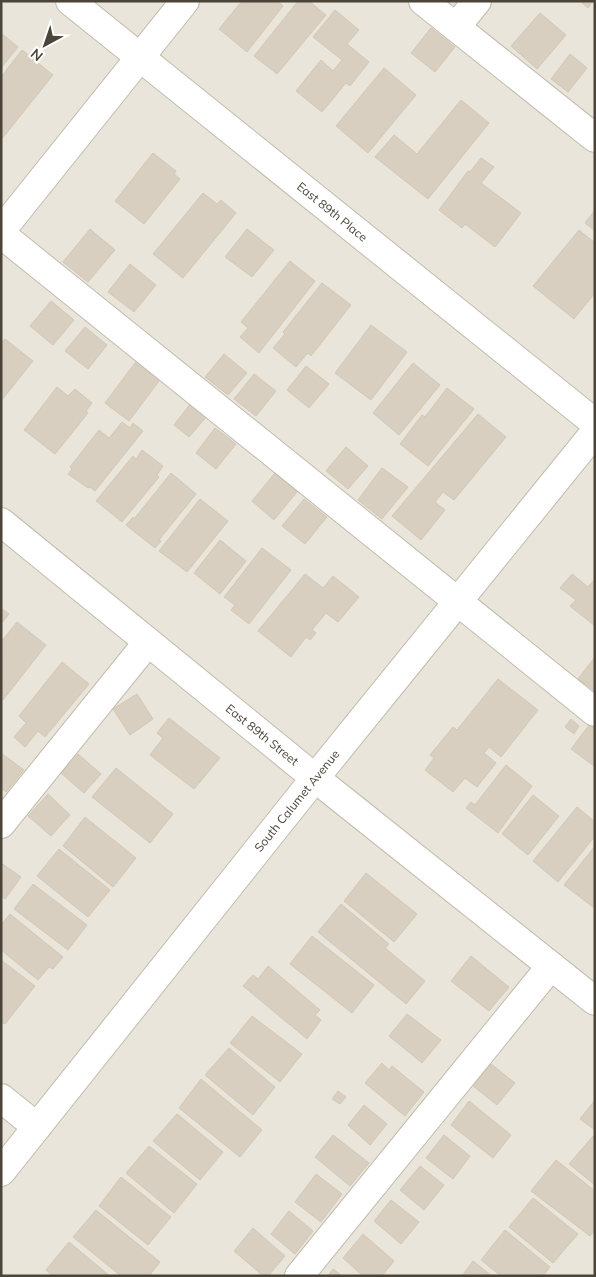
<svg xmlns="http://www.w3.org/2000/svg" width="596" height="1277" viewBox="0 0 596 1277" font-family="Mulish,sans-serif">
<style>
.residential{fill:#eae5da}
.building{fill:#d8cfc1;stroke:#d3c7b4}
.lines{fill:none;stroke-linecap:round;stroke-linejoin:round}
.minor-casing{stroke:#c2bbae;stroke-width:30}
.minor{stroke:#fff;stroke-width:28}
.labels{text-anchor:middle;stroke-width:5;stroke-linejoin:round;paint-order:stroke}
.street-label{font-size:12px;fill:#4b4439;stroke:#fff}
</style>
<rect width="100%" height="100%" fill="#f6f3ec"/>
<rect class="residential" x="1" y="1" width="594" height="1275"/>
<g class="building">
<polygon points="242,1 277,1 283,6 247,52 219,29"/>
<polygon points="298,1 309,1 326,15 277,74 254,56"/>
<polygon points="580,1 593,1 588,8"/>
<polygon points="335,10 359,30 347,44 369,62 350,86 346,83 322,112 296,91 321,60 333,71 342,60 313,37"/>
<polygon points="540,13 566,35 537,69 511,46"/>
<polygon points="431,28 455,47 435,72 411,53"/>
<polygon points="1,33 18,47 1,68"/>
<polygon points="22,50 53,75 1,140 1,77"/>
<polygon points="570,54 587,68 568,92 551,79"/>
<polygon points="384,68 416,95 368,153 336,126"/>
<polygon points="461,100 489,123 428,199 375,157 394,135 417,154"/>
<polygon points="153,153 176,171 174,174 180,179 144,224 115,201"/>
<polygon points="481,158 494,167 481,183 521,213 495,247 465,224 462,228 439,210 468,171 470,172"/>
<polygon points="203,193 217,204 221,200 236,213 183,278 153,254"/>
<polygon points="595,210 595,231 585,223"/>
<polygon points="90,229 115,250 88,282 63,262"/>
<polygon points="247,229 274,250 252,277 225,257"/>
<polygon points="579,230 595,243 595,293 574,319 533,286"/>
<polygon points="290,261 315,281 259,353 240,337 248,328 241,322"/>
<polygon points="130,264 156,285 134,312 108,292"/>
<polygon points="322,283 351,305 311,356 308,353 296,367 273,348 285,334 283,332"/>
<polygon points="51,301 74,320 53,345 30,326"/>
<polygon points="371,325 407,352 371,400 335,373"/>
<polygon points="85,327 107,345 88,369 65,351"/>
<polygon points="5,339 33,361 1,401 1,344"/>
<polygon points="224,354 247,373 228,395 205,377"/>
<polygon points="138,359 162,377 129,421 105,403"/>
<polygon points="413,363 440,385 399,435 373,413"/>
<polygon points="306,366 329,384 309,408 287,390"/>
<polygon points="254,374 276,391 256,416 234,399"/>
<polygon points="57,387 68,396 75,389 92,403 86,411 88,413 55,454 24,430"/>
<polygon points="447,388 474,409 428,466 400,444 422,415 425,417"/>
<polygon points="192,402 207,416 189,437 174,425"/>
<polygon points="478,414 506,437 454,500 443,492 435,502 445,510 421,540 392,516"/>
<polygon points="122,422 130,428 133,423 143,431 95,491 90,487 88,488 68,474 72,469 70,467 99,430 109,438"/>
<polygon points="215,428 236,444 216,469 196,453"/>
<polygon points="346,447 368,466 348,489 326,471"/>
<polygon points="142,450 163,466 157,475 159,477 122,522 96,501 133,456 136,459"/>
<polygon points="382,468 408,487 382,519 358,500"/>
<polygon points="171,473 196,494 159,540 161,541 155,548 126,525 133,517 134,519"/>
<polygon points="275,473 297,492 274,520 252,501"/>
<polygon points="200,499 228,521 187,572 159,551"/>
<polygon points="304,499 327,517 305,544 282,526"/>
<polygon points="220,540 246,561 220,594 194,573"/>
<polygon points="262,548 291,570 249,624 231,610 235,605 224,597"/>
<polygon points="305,574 323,588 333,576 359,597 338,622 326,613 312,630 316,633 310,640 306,637 291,657 258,631"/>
<polygon points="572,574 588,587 595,579 595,626 570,606 576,600 560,588"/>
<polygon points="1,608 9,614 1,624"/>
<polygon points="17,622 46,645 3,700 1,642"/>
<polygon points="595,657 595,691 578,679"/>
<polygon points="62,662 89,684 45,737 38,731 25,747 14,737 26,723 19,716"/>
<polygon points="498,679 538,710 501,757 489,747 484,753 496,763 477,787 465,778 453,792 425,770 434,758 430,755 453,727 457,730"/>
<polygon points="137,694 153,719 130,735 113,709"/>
<polygon points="169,718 220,758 194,789 150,755 163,738 157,733"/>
<polygon points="571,719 579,726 574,734 565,727"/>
<polygon points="590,724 595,728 594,766 571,749"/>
<polygon points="1,753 24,770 6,792 1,788"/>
<polygon points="78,754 101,774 84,793 61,773"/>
<polygon points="506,765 532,786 498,833 466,808 471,802 475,805"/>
<polygon points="116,768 173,814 150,843 92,797"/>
<polygon points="48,794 70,815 51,836 28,816"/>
<polygon points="533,795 559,816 528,855 502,834"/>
<polygon points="577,807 595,822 595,836 558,882 533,861"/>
<polygon points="85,817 136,858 113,887 63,846"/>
<polygon points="595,846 595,905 593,907 564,885"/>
<polygon points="59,849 110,890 88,917 37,876"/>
<polygon points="1,863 21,877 5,899 1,896"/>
<polygon points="366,873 417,914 394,942 344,901"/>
<polygon points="33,884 87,925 68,950 14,909"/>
<polygon points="341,904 389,944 385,948 425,981 406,1004 318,932"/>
<polygon points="10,914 63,957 53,969 49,967 38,980 1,950 1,925"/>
<polygon points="312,936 374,985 352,1013 290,964"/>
<polygon points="471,956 509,987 489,1011 451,981"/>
<polygon points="1,960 35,986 5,1024 1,1022"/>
<polygon points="268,966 320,1010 315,1015 321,1020 307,1039 243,986 253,975 258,979"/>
<polygon points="407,1014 441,1040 422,1063 389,1036"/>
<polygon points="252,1016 302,1054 280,1082 230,1043"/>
<polygon points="229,1048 275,1087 253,1115 205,1075"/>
<polygon points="382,1063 389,1070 392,1066 424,1092 405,1116 365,1083"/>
<polygon points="491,1064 515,1083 497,1105 473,1086"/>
<polygon points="201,1079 262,1130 240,1157 179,1108"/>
<polygon points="338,1091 346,1097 340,1104 332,1099"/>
<polygon points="595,1100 595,1130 580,1119"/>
<polygon points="469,1101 511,1135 493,1158 451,1125"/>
<polygon points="364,1105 387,1124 370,1145 348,1125"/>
<polygon points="177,1114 223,1152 200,1180 153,1141"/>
<polygon points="333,1135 369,1163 350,1186 315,1157"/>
<polygon points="444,1135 470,1156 453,1179 426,1158"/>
<polygon points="593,1136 595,1137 595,1185 569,1164"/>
<polygon points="149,1146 197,1184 174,1213 126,1173"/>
<polygon points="556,1160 595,1191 595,1230 590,1236 531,1191"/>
<polygon points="420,1166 444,1185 424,1210 400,1190"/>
<polygon points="316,1174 342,1194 321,1222 295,1202"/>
<polygon points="121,1177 171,1217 148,1245 99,1206"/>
<polygon points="533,1198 578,1234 553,1263 509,1227"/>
<polygon points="391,1200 419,1222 401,1244 374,1221"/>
<polygon points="96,1210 160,1262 149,1276 121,1276 73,1237"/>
<polygon points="289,1211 313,1231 295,1254 271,1234"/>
<polygon points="253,1228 285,1256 268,1276 263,1276 234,1251"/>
<polygon points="505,1230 550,1267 543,1276 501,1276 481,1260"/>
<polygon points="363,1234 394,1261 382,1276 363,1276 343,1258"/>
<polygon points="69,1242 110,1276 53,1276 46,1270"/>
<polygon points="473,1261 492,1276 462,1276"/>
<polygon points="333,1269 342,1276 328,1276"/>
</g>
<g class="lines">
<defs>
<g id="minor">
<polyline points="70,1 595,423"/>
<polyline points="423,1 595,138"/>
<polyline points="456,27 477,1"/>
<polyline points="1,231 185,1"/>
<polyline points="1,234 595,712"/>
<polyline points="1,522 315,778 595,1001"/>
<polyline points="1,824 148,642"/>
<polyline points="1,1098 37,1127"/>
<polyline points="1,1172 315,778 595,432"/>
<polyline points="299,1276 551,966"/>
</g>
</defs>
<use href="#minor" class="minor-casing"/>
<use href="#minor" class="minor"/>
</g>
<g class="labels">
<g class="street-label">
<text transform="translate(332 212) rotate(39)" y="4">East 89th Place</text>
<text transform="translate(262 735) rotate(39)" y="4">East 89th Street</text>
<text transform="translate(297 801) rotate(-51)" y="4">South Calumet Avenue</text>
</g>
</g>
<rect width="596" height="1277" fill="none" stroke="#4b4439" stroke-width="5"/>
<g transform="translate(45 45) rotate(220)" stroke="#ffffff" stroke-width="4" paint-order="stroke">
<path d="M0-4L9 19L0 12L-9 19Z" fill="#4b4439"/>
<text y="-8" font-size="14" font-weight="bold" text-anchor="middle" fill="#4b4439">N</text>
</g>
</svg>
